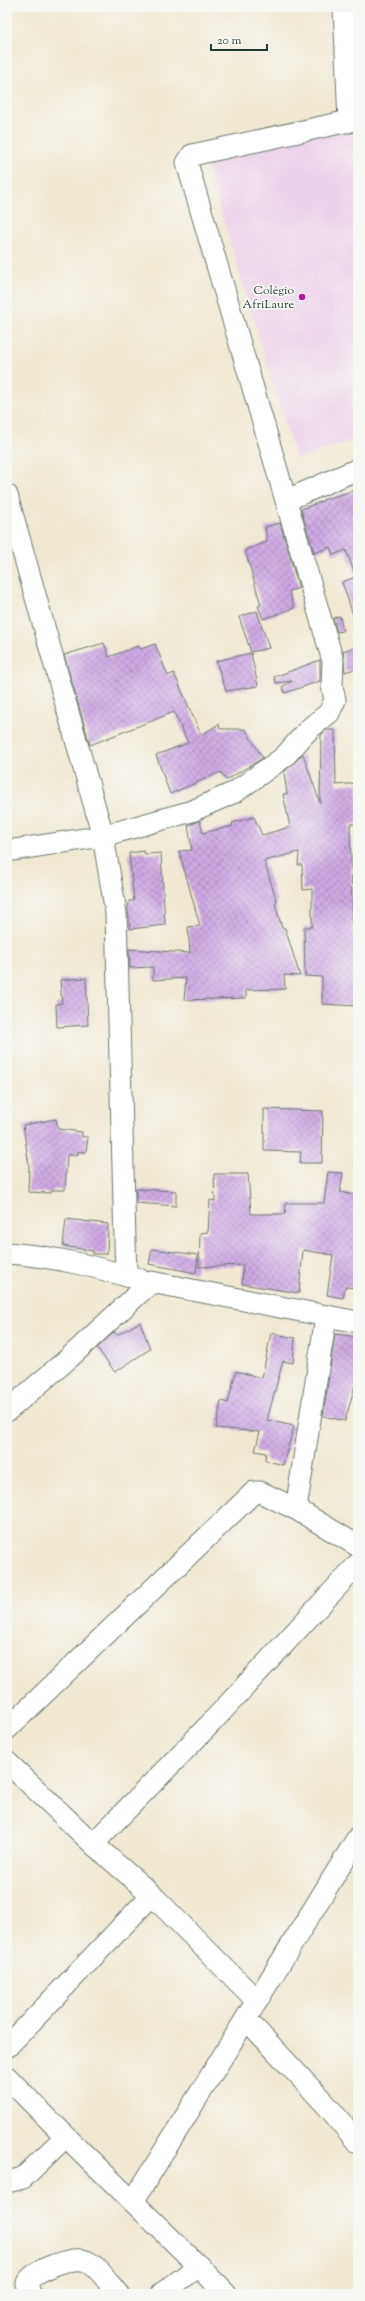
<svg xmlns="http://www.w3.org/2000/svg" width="365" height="2301" viewBox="0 0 365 2301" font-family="'Sorts Mill Goudy',serif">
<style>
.built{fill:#ecd1ea}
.building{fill:url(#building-cross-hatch)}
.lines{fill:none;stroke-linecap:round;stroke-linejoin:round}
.minor-casing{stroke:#68796c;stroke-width:23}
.minor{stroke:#fff;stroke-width:21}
.poi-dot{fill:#b5179e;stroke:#f6f6f2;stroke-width:1.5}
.labels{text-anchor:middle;stroke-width:3.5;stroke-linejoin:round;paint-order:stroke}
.poi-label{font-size:12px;fill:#1f3d34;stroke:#f6f6f2;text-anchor:end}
</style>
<defs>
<pattern id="building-cross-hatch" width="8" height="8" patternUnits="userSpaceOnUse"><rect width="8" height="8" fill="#cfaae5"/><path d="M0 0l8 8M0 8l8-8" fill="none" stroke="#a78cba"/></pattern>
</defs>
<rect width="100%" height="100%" fill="#f6f6f2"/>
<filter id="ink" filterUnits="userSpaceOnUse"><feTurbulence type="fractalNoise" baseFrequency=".025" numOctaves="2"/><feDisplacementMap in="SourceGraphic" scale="8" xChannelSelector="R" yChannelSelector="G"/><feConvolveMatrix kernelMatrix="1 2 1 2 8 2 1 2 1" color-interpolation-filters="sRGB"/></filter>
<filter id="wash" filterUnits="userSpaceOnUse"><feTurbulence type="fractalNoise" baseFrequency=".012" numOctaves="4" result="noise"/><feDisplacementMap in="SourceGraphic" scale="16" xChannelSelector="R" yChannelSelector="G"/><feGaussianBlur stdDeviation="0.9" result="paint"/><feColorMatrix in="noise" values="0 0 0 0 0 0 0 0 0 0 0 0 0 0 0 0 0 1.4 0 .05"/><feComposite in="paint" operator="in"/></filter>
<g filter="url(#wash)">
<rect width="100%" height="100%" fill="#f1e8d3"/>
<polygon class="built" points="358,124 358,439 296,459 204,156"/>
<g id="blocks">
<g class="building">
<polygon points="358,489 358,621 355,621 342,582 356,577 346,550 333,555 330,547 314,553 301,509 323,501 323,500"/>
<polygon points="280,523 299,588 289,591 294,608 263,619 258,606 261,605 245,550 267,542 265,527"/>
<polygon points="257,611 269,648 251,652 239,617"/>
<polygon points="340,616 343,631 337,632 333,618"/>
<polygon points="104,643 109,657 138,646 141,649 155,644 168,676 174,673 201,735 219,724 220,729 245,729 263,758 226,780 221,772 170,794 156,755 188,743 174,712 90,745 64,655"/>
<polygon points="358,646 358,668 345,672 343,651"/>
<polygon points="251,653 258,686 226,691 216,661"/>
<polygon points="320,660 320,681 285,693 282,687 292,681 276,683 274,677"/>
<polygon points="326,730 335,730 336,785 358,783 358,824 350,824 353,937 358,937 358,1006 322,1004 322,977 305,976 304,927 312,927 312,889 303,890 302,865 298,865 299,852 264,861 277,902 275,903 282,928 285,928 300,976 284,975 285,989 246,990 246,998 184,1000 186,978 153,980 153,967 130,968 129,949 190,953 188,927 200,926 179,851 192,850 188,825 200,821 203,833 233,826 232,823 254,817 262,835 290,827 283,794 287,794 284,772 303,754 320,803 321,735"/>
<polygon points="144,851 145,854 161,853 165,925 130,929 128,909 129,901 134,901 129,853"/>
<polygon points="86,978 88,1025 57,1027 56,1004 62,1003 60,980"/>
<polygon points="264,1109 323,1111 322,1163 300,1163 301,1152 264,1151"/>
<polygon points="56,1119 58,1129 82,1132 82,1137 88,1137 86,1152 77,1152 78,1155 67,1155 65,1190 53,1190 51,1193 28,1192 29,1166 23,1125"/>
<polygon points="328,1172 343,1173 340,1192 358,1196 358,1288 345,1287 343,1298 327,1295 333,1255 303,1250 299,1293 242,1284 243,1265 199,1267 200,1233 208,1232 210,1200 215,1201 214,1174 248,1174 251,1214 285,1214 286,1203 324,1203"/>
<polygon points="136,1189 176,1191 176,1206 136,1203"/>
<polygon points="66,1219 108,1224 107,1254 93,1254 93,1251 63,1246"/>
<polygon points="152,1249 198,1255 196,1273 149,1264"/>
<polygon points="140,1322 150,1349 115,1372 97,1348 114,1332 117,1335"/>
<polygon points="271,1333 295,1338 293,1363 283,1361 267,1420 294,1426 283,1465 265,1460 266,1453 255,1451 260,1432 216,1428 221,1401 228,1403 236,1371 262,1378"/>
<polygon points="335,1334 358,1337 358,1375 345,1421 323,1416"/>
</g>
</g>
</g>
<g filter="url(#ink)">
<use href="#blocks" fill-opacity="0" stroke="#68796c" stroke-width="1"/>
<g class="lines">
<defs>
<g id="minor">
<polyline points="344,7 349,122"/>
<polyline points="7,495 103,836 116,913 126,1276"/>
<polyline points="287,500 358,469"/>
<polyline points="7,851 103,836 192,811 235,792 284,757 310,728 329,713 335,700 332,686 333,661 187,163 192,155 358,119"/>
<path d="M7,1253c46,3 88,14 132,26"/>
<polyline points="7,1411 69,1358 151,1282 358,1322"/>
<polyline points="296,1509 326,1317"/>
<polyline points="7,1729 254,1492 260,1492 296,1509 358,1546"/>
<polyline points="7,1762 93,1844 152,1895 257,2001"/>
<polyline points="93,1844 211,1723 358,1564"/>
<polyline points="246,2019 330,2109 358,2143"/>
<polyline points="7,2047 152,1895"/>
<path d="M7,2077c71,74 147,143 219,217"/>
<polyline points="7,2182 23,2178 65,2137"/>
<polyline points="134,2200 358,1837"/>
<path d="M30,2294l-3,-11c6,-13 48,-29 61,-21 12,6 21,22 30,32"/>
<polyline points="161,2294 199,2266"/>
</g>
</defs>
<use href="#minor" class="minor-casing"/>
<use href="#minor" class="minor"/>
</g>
</g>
<circle class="poi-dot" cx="302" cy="297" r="4"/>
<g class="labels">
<g class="poi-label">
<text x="294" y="294">Colégio<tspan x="294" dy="14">AfriLaure</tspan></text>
</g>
</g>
<rect width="365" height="2301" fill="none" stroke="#f6f6f2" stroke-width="24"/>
<path d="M211 44v6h56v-6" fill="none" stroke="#1f3d34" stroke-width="2"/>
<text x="217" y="44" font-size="12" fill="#1f3d34" stroke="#f6f6f2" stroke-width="3" paint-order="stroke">20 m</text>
</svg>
